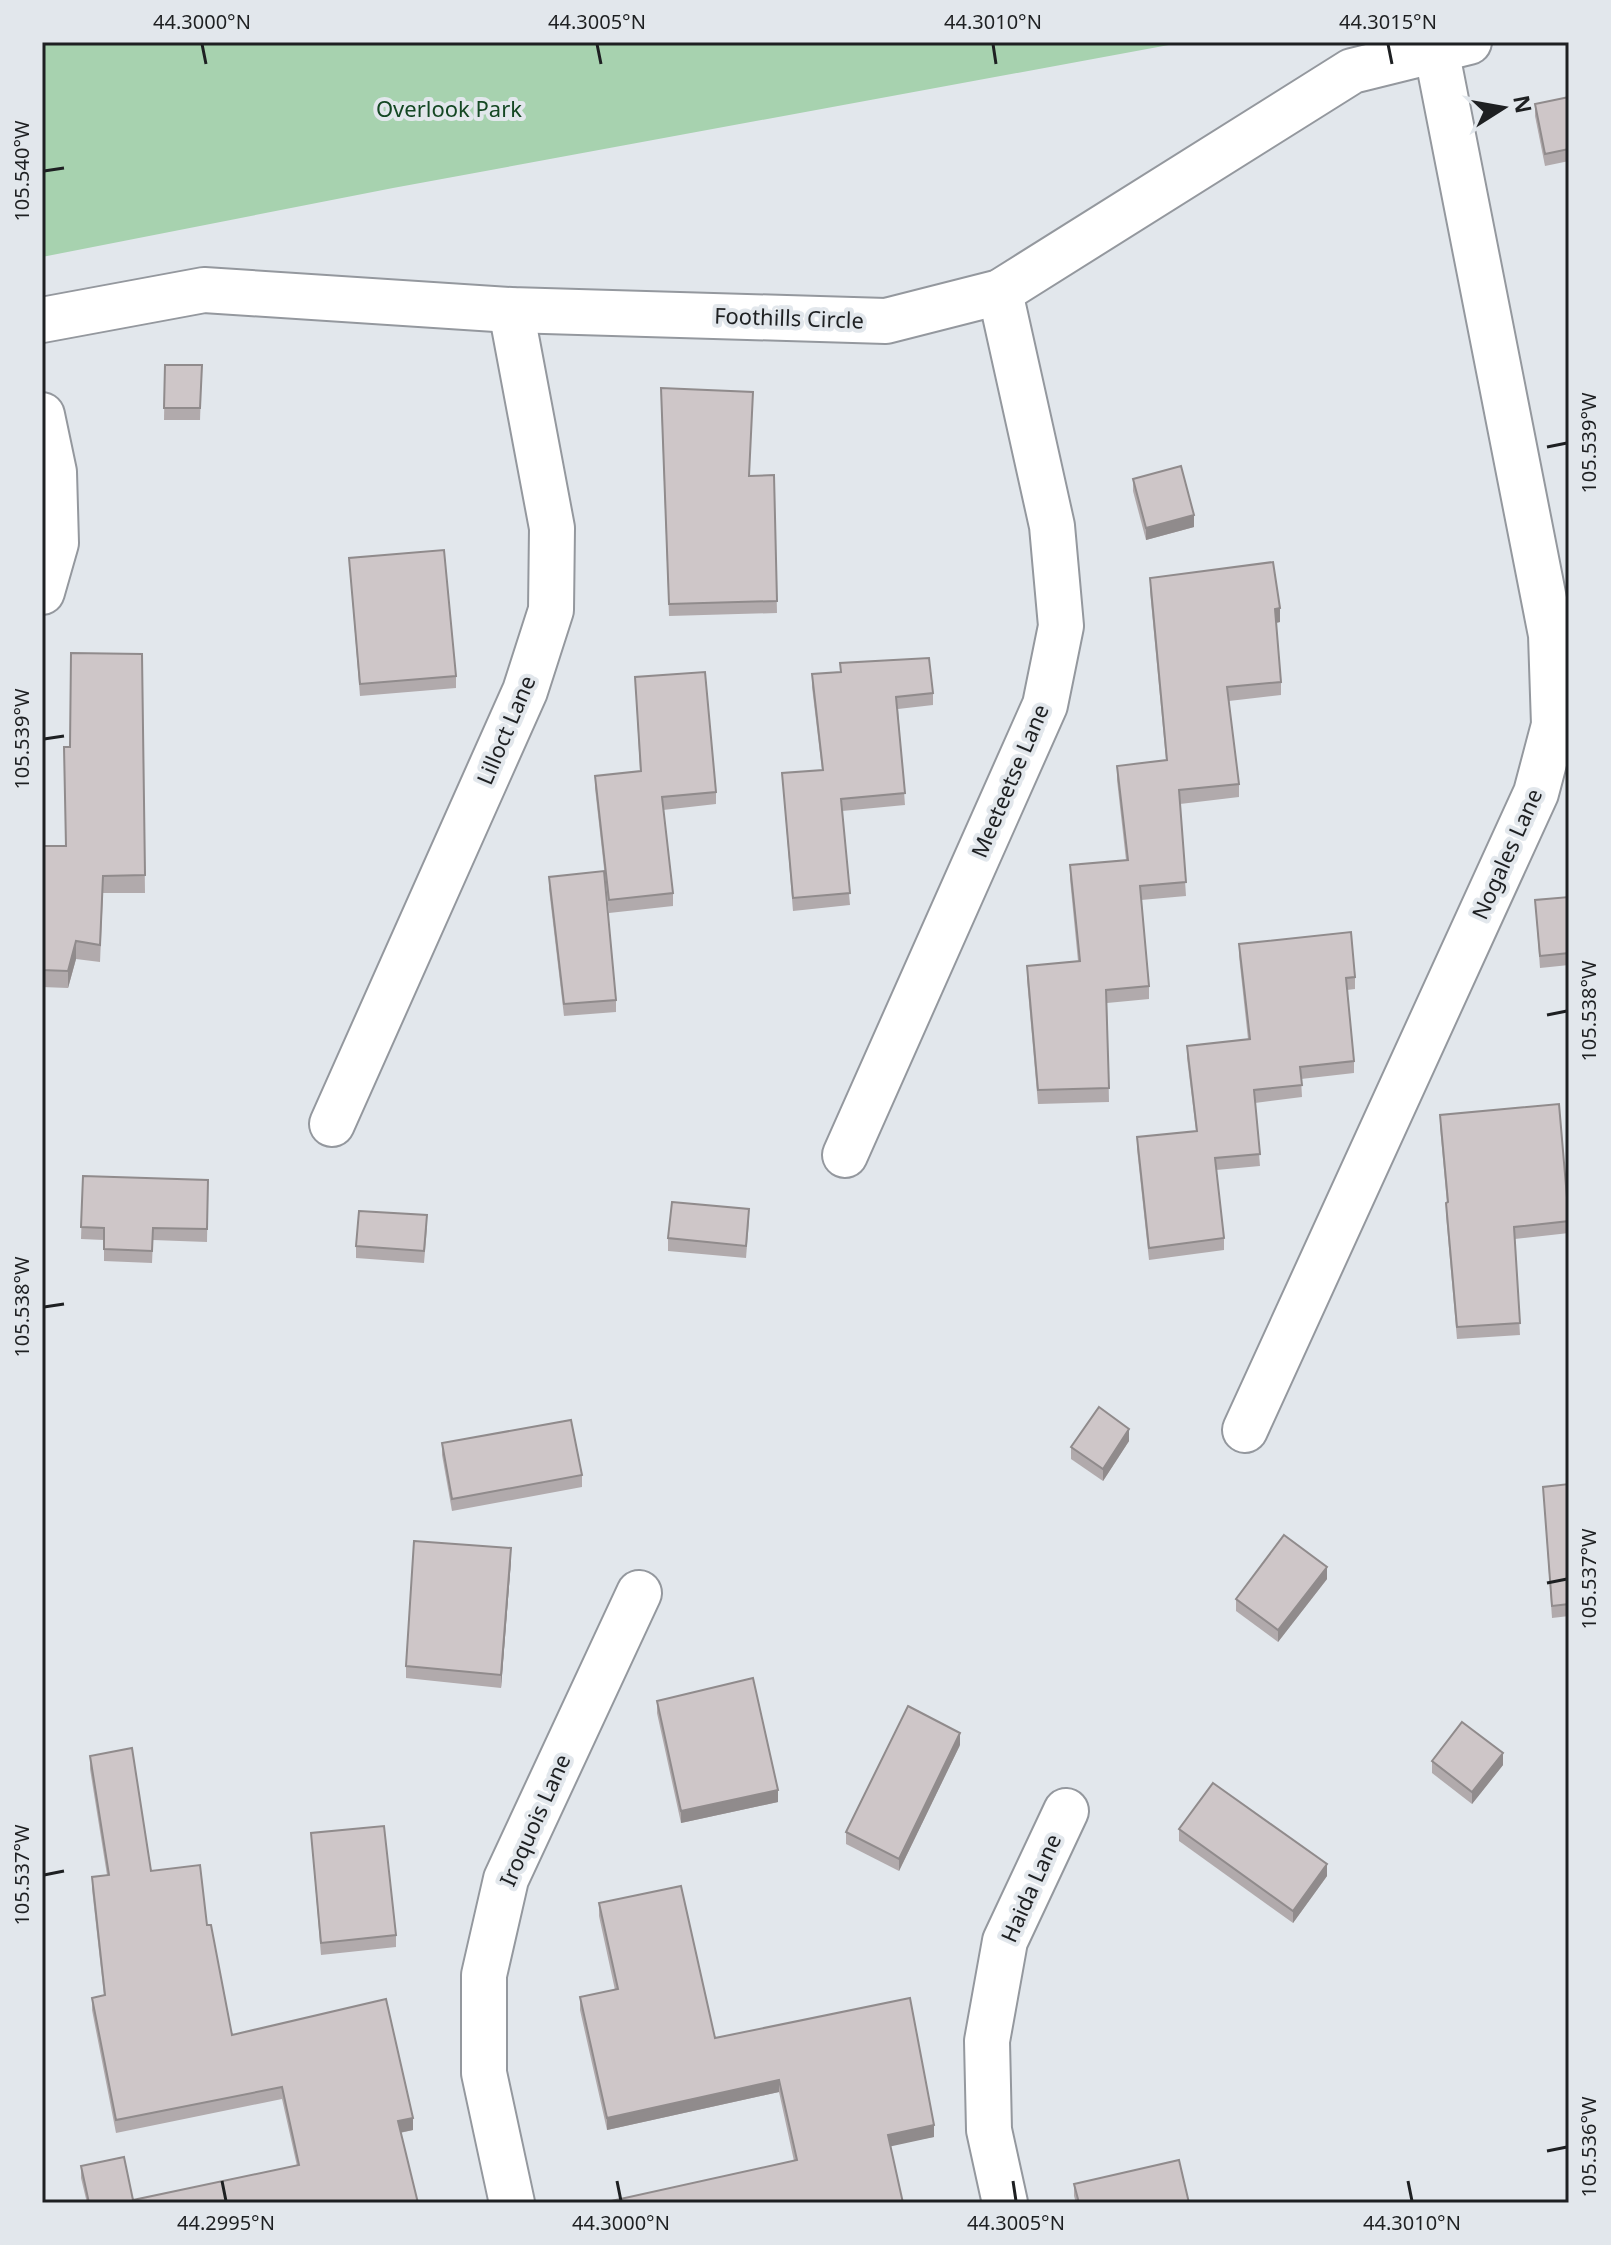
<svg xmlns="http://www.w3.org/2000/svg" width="1611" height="2245" viewBox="0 0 1611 2245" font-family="'Noto Sans',sans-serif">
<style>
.green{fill:#a7d2af}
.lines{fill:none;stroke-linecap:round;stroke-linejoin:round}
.minor-casing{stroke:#94989e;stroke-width:48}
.minor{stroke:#fff;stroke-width:44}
.wall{fill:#b1aaac}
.shaded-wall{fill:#908b8c}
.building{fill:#cec6c8;stroke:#908b8c;stroke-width:2}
.ticks{fill:none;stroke:#1e2022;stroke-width:3}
.labels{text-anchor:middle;stroke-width:8;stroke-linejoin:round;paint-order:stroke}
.park-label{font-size:22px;fill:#144723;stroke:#e2e7ec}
.street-label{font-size:22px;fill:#1e2022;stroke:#e2e7ec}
.neatline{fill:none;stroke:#1e2022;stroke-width:3}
.ticks-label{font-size:20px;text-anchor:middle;fill:#1e2022}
</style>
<rect width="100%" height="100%" fill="#e2e7ec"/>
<polygon class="green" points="42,42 1185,42 393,188 42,257"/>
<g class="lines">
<defs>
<g id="minor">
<polyline points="42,320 204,290 511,310 886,321 1000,292 1352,71 1469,42"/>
<polyline points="42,415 54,472 56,543 42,592"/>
<polyline points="332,1124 525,691 551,610 552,528 511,310"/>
<polyline points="845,1155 1045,705 1061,626 1052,526 1000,292"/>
<polyline points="1245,1430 1536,793 1554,725 1551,635 1436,49"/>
<polyline points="512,2203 484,2073 484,1975 506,1879 639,1593"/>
<polyline points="1005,2203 989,2130 987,2041 1005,1941 1066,1811"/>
</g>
</defs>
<use href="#minor" class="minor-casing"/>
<use href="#minor" class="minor"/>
</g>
<g class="wall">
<polygon points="1569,97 1569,161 1545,166 1535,116 1535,104"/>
<polygon points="165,365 202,365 200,420 164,420"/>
<polygon points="661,400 750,476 774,475 777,613 669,616"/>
<polygon points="1133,479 1194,527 1146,540 1133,491"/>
<polygon points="349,558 456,676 456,688 360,696"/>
<polygon points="1150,578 1280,622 1276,623 1281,682 1281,695 1229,701 1239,784 1239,797 1180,804 1186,896 1141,900 1149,986 1149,999 1107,1003 1109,1102 1038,1104 1027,980 1027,966 1078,961 1070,879 1070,865 1126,860 1117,780 1117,766 1166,760 1150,591"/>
<polygon points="142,654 145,893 103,893 100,962 76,959 68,988 42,987 42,846 66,846 70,747"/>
<polygon points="840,663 933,693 933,705 898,709 905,805 842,811 850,905 793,911 782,773 822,770 812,687 812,674 840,672"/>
<polygon points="635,677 716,792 716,804 663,810 673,893 673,906 609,913 595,788 595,776 640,771"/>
<polygon points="549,877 616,1000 616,1012 564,1016 549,889"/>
<polygon points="1569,897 1569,965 1540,968 1535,900"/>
<polygon points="1239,944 1355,977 1355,989 1347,990 1354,1061 1354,1073 1301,1079 1302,1097 1255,1103 1260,1166 1216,1170 1224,1238 1224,1250 1149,1260 1137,1149 1137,1137 1196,1131 1187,1058 1187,1046 1248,1039 1239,956"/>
<polygon points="1440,1115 1569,1217 1569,1233 1515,1239 1520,1335 1457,1339 1446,1215 1446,1203 1447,1203 1440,1127"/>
<polygon points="83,1176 208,1180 207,1242 153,1240 152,1263 104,1261 104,1240 81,1239"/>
<polygon points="749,1221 746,1258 668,1251 668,1238"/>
<polygon points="427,1228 424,1263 356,1258 356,1246"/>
<polygon points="1129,1441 1103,1481 1071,1459 1071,1447"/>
<polygon points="442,1443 582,1475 582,1487 452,1511 442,1455"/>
<polygon points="1569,1484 1569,1616 1552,1618 1543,1487"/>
<polygon points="511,1561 501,1688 406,1678 406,1666"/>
<polygon points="1327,1579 1278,1642 1236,1611 1236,1599"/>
<polygon points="657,1701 778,1802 681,1823 657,1713"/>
<polygon points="960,1745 899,1871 846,1844 846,1832"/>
<polygon points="90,1756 151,1871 207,1925 232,2035 413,2130 400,2133 418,2203 87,2203 81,2178 81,2166 133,2200 297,2166 282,2099 116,2133 92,2010 92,1998 104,1996 92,1889 92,1877 107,1875 90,1769"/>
<polygon points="1432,1761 1503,1765 1472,1804 1432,1773"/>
<polygon points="1179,1829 1327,1876 1293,1923 1179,1841"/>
<polygon points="311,1833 396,1935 396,1947 321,1955"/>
<polygon points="599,1903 715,2038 934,2137 794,2161 779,2092 607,2130 580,2010 580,1997 615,1990 599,1916"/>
<polygon points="1074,2184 1189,2203 1076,2203 1074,2196"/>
</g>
<g class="shaded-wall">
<polygon points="1194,515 1194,527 1146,540 1146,528"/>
<polygon points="1280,608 1280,622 1275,623 1275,609"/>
<polygon points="76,941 76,959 68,988 68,971"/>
<polygon points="1129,1429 1129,1441 1103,1481 1103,1469"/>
<polygon points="511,1548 511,1561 501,1688 501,1675"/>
<polygon points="1327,1567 1327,1579 1278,1642 1278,1630"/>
<polygon points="960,1733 960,1745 899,1871 899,1859"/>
<polygon points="1503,1753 1503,1765 1472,1804 1472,1792"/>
<polygon points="778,1790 778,1802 681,1823 681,1811"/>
<polygon points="1327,1864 1327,1876 1293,1923 1293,1911"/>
<polygon points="779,2080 779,2092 607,2130 607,2118"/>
<polygon points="413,2118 413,2130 398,2133 398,2121"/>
<polygon points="934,2125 934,2137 888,2147 888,2135"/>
</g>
<g class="building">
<polygon points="1569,97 1569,149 1545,154 1535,104"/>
<polygon points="165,365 202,365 200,408 164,408"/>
<polygon points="661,388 753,392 749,476 774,475 777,601 669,604"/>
<polygon points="1181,466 1194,515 1146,528 1133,479"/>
<polygon points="444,550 456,676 360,684 349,558"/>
<polygon points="1273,562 1280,608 1275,609 1281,682 1227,687 1239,784 1179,790 1186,882 1140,886 1149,986 1106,990 1109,1088 1038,1090 1027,966 1080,961 1070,865 1128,860 1117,766 1167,760 1150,578"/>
<polygon points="71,653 142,654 145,875 103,876 100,945 76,941 68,971 42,970 42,846 66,846 64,747 70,747"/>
<polygon points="929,658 933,693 896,697 905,793 841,799 850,893 793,898 782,773 823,770 812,674 841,672 840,663"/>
<polygon points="705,672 716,792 662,797 673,893 609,900 595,776 641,771 635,677"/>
<polygon points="604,871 616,1000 564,1004 549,877"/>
<polygon points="1569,897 1569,953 1540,956 1535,900"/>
<polygon points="1351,932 1355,977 1346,978 1354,1061 1300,1067 1302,1085 1254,1090 1260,1154 1215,1158 1224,1238 1149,1248 1137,1137 1197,1131 1187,1046 1250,1039 1239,944"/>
<polygon points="1559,1104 1569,1221 1514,1227 1520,1323 1457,1327 1446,1203 1448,1202 1440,1115"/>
<polygon points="83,1176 208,1180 207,1229 153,1228 152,1251 104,1249 104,1228 81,1227"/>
<polygon points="672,1202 749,1209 746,1246 668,1238"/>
<polygon points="359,1211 427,1215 424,1251 356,1246"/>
<polygon points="1099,1407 1129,1429 1103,1469 1071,1447"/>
<polygon points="571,1420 582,1475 452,1499 442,1443"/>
<polygon points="1569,1484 1569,1604 1552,1606 1543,1487"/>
<polygon points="1284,1535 1327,1567 1278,1630 1236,1599"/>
<polygon points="414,1541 511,1548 501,1675 406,1666"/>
<polygon points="753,1678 778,1790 681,1811 657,1701"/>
<polygon points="908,1706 960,1733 899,1859 846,1832"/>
<polygon points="1462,1722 1503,1753 1472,1792 1432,1761"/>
<polygon points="132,1748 151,1871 200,1865 207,1925 211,1925 232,2035 386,1999 413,2118 398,2121 418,2203 89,2203 81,2166 124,2157 133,2200 299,2165 282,2087 116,2120 92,1998 105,1995 92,1877 109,1875 90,1756"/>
<polygon points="1213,1783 1327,1864 1293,1911 1179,1829"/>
<polygon points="384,1826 396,1935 321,1943 311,1833"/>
<polygon points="681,1886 715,2038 910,1998 934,2125 888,2135 903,2203 611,2203 611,2201 797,2160 779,2080 607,2118 580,1997 618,1989 599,1903"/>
<polygon points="1179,2160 1189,2203 1079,2203 1074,2184"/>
</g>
<path class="ticks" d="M202,44l4,20M597,44l4,20M993,44l3,20M1388,44l4,20M44,171l20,-3M1547,447l20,-4M44,739l20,-3M1547,1015l20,-4M44,1307l20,-3M1547,1583l20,-4M44,1875l20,-4M1547,2151l20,-4M222,2181l4,20M617,2181l4,20M1013,2181l3,20M1408,2181l4,20"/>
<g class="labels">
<g class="park-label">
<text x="449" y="117">Overlook Park</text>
</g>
<g class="street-label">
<text transform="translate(789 318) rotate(2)" y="8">Foothills Circle</text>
<text transform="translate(506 730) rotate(-67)" y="8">Lilloct Lane</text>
<text transform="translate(1010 781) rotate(-67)" y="8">Meeteetse Lane</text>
<text transform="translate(1507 854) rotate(-66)" y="8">Nogales Lane</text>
<text transform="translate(535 1820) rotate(-66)" y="8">Iroquois Lane</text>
<text transform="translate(1031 1888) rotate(-66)" y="8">Haida Lane</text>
</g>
</g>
<rect width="1611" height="2245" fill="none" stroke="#e2e7ec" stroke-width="88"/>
<g transform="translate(1503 108) rotate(79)" stroke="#e2e7ec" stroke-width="6" paint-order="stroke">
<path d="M0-6L14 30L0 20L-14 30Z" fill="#1e2022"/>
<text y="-12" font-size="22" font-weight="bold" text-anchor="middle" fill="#1e2022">N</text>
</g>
<rect x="44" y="44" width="1523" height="2157" class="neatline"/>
<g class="ticks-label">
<text x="202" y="29">44.3000°N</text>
<text x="597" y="29">44.3005°N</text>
<text x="993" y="29">44.3010°N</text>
<text x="1388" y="29">44.3015°N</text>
<text transform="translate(22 171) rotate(-90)" y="7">105.540°W</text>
<text transform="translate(1589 443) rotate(-90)" y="7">105.539°W</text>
<text transform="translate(22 739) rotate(-90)" y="7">105.539°W</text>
<text transform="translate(1589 1011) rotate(-90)" y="7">105.538°W</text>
<text transform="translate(22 1307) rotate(-90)" y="7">105.538°W</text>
<text transform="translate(1589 1579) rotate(-90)" y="7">105.537°W</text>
<text transform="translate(22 1875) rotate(-90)" y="7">105.537°W</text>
<text transform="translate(1589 2147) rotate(-90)" y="7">105.536°W</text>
<text x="226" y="2230">44.2995°N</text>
<text x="621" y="2230">44.3000°N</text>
<text x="1016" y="2230">44.3005°N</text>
<text x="1412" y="2230">44.3010°N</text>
</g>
</svg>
